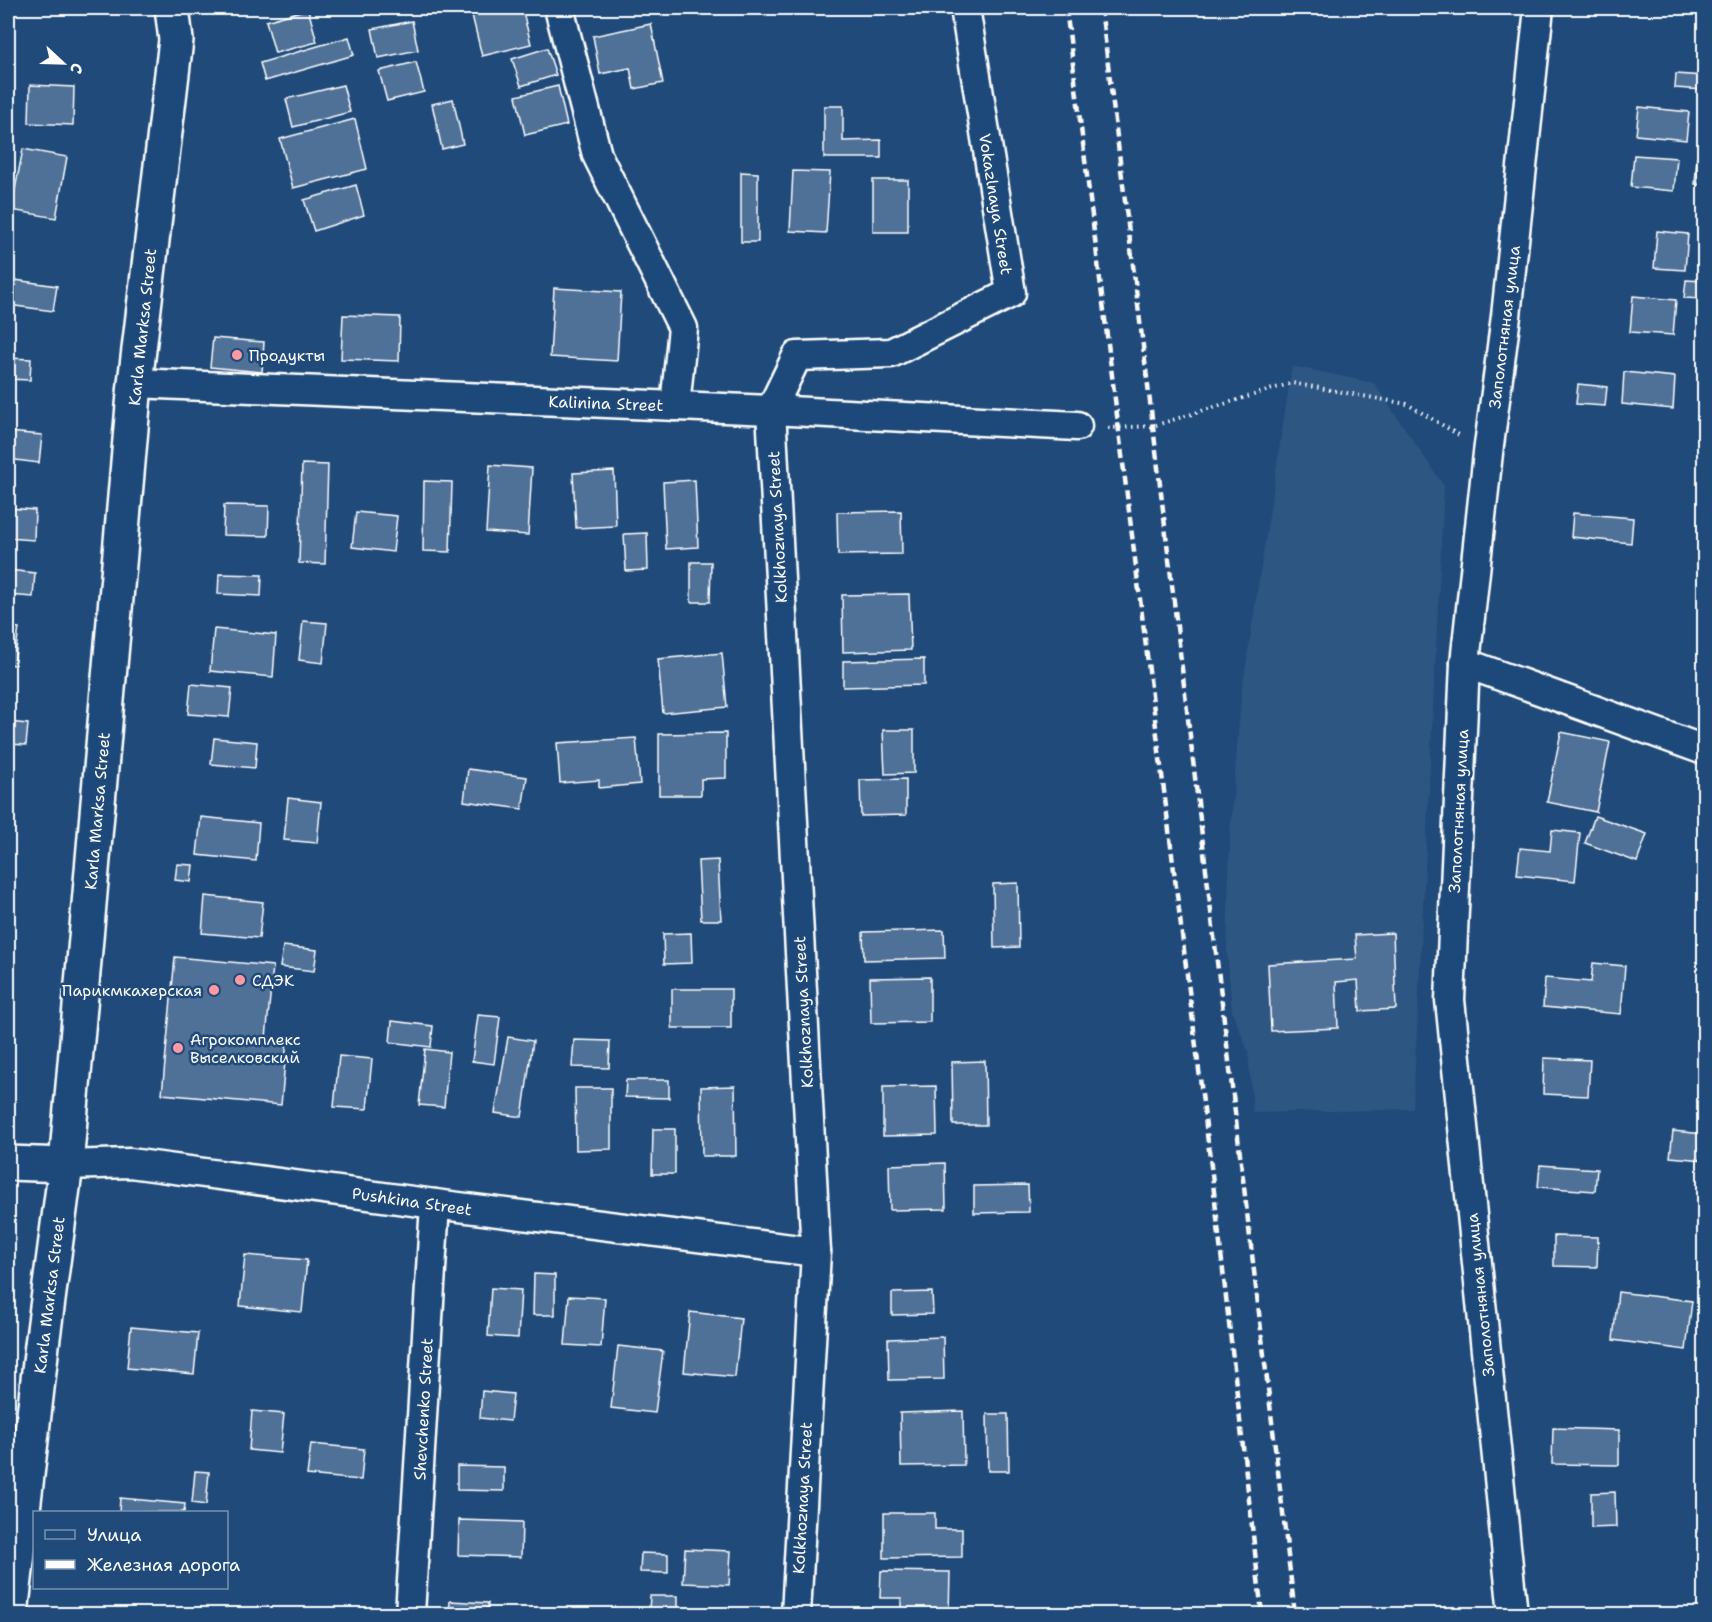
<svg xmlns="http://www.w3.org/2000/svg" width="1712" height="1622" viewBox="0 0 1712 1622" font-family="'Shantell Sans',sans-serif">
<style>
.built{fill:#2e5683}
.building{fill:#507197;stroke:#fff;stroke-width:1.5}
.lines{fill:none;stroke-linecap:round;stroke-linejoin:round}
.minor-casing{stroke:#fff;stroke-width:33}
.tertiary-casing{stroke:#fff;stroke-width:38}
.path{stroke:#fff;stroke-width:4;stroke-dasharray:1.5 4.5;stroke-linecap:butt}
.minor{stroke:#1f4a7a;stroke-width:28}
.tertiary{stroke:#1f4a7a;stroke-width:33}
.rail{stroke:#fff;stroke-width:4.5;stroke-dasharray:9 4.5;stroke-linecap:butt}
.poi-dot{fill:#ff9aa2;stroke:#1f4a7a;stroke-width:2}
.labels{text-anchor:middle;stroke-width:5;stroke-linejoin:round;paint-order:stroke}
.street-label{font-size:16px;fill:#fff;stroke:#1f4a7a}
.poi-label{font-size:16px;fill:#fff;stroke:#1f4a7a;text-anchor:start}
</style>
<rect width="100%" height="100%" fill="#1f4a7a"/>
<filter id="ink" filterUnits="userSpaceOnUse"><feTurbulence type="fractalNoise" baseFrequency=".0167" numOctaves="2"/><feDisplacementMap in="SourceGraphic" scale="12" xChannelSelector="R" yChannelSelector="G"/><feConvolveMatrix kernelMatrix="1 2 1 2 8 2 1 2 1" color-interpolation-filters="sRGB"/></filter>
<g filter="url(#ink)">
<polygon class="built" points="1292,366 1374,383 1444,486 1413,1109 1253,1113 1248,1051 1232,1011 1227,952 1230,835 1241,697"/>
<g class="building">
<polygon points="500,8 522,8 531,44 482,56 472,15"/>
<polygon points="1702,8 1704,8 1704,29 1700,29"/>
<polygon points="308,9 317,42 275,53 266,21"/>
<polygon points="412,21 418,50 378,58 372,29"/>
<polygon points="651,24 663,83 634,89 630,68 600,74 593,36"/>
<polygon points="349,37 354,55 265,81 260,63"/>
<polygon points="547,48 556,75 521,86 512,59"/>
<polygon points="416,62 424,92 387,101 379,71"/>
<polygon points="1676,74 1704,76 1704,90 1675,88"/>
<polygon points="30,85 74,87 73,125 29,123"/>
<polygon points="343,85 350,112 293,127 286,99"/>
<polygon points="558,86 567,125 525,135 516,96"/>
<polygon points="453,99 463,144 442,149 432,104"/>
<polygon points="824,106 843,106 843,141 881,140 881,158 824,158"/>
<polygon points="1639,107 1689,112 1686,140 1636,135"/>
<polygon points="355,119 367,169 293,188 280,139"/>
<polygon points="23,149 67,157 56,218 11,210"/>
<polygon points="1634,155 1677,158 1674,191 1631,187"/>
<polygon points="1697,157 1704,158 1704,185 1695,184"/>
<polygon points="793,171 830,172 826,233 790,231"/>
<polygon points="741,172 758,173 758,242 741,242"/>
<rect x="873" y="180" width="35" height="52"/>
<polygon points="356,185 364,215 314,231 304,200"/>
<polygon points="1703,199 1704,199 1704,231 1700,231"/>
<polygon points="1657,231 1688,234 1685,270 1654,268"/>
<polygon points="8,279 57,286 53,311 8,305"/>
<polygon points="1686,280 1704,281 1704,299 1684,298"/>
<polygon points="554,288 621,292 617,361 550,357"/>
<polygon points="1633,296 1676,300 1673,335 1630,332"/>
<polygon points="343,315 400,317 399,361 341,359"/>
<polygon points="213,338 264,342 262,372 210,367"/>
<polygon points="8,358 31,359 30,380 8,379"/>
<polygon points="1624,372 1675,377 1673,409 1622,404"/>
<polygon points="1578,384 1607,387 1605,406 1576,404"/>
<polygon points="8,432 42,435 39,463 8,459"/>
<polygon points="302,464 328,465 325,564 299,563"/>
<polygon points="490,465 532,468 528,535 486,532"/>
<polygon points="614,471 616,526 576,528 573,473"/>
<polygon points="695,480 698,547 666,549 663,482"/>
<polygon points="424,481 452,482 450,552 423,551"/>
<polygon points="224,505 269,506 268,536 223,535"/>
<polygon points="8,508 35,510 34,540 8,538"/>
<polygon points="901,511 902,554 838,555 837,512"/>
<polygon points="356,512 397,516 393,552 352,547"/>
<polygon points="1573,513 1633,518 1631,543 1571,537"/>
<polygon points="647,533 648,570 626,571 624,534"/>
<polygon points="691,562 711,562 710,602 691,602"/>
<polygon points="8,570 35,573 33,597 8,595"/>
<polygon points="219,574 262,575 261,596 218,594"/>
<polygon points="909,594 911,650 843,652 842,595"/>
<polygon points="303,621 327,623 323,663 299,660"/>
<polygon points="8,627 19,628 14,665 8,664"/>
<polygon points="214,629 276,635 273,677 210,671"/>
<polygon points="722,653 727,707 663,713 658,659"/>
<polygon points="924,659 924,685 843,687 843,661"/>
<polygon points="191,684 232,688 229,717 188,714"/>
<polygon points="8,722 28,724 26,745 8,744"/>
<polygon points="883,730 914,730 914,773 885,774"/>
<polygon points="1561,732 1610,742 1596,812 1547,802"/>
<polygon points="726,733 726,778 701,779 701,795 659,795 659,734"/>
<polygon points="214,738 257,742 255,768 211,764"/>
<polygon points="636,738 640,784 599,788 599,780 560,783 557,743"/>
<polygon points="468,769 527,777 522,809 464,801"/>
<polygon points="906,779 906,815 861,816 860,780"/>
<polygon points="288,798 321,802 317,843 284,840"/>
<polygon points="1595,816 1647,834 1637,862 1585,843"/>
<polygon points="201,817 259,823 256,861 197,855"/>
<polygon points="1552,830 1580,833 1575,881 1517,875 1520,848 1550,851"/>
<polygon points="718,860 721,920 701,920 698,861"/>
<polygon points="177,864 193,865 191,882 175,880"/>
<polygon points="1018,883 1019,947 994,948 993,884"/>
<polygon points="205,896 263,902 259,938 202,933"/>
<polygon points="944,930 945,958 864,960 863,932"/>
<polygon points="691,933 692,963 664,964 663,934"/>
<polygon points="1393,933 1396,1009 1360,1011 1358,980 1336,982 1338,1028 1271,1031 1268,964 1357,959 1355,935"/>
<polygon points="283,946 317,950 314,971 280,967"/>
<polygon points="175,957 273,966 266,1038 287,1040 281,1105 162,1094"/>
<polygon points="1593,963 1625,966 1621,1014 1543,1007 1545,978 1591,982"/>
<polygon points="930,977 930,1022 871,1023 870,978"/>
<rect x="672" y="989" width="59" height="39"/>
<polygon points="478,1015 500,1017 494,1064 472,1061"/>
<polygon points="392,1021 433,1026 431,1047 390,1042"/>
<polygon points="508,1037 533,1041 522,1117 495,1113"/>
<polygon points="574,1040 610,1041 609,1068 572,1067"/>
<polygon points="425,1049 449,1052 444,1107 419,1105"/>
<polygon points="339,1056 372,1059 367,1109 334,1107"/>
<polygon points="1544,1058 1590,1060 1588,1096 1543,1094"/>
<polygon points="985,1061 986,1125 953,1125 952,1062"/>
<polygon points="626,1080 669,1080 669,1098 625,1097"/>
<polygon points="735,1086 736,1156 702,1156 701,1087"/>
<polygon points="936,1086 937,1135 883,1136 883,1087"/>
<polygon points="575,1088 611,1088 611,1149 576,1150"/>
<polygon points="653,1129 675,1129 675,1174 652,1174"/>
<polygon points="1673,1131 1704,1134 1704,1160 1670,1157"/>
<polygon points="945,1163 946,1209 890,1210 889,1165"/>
<polygon points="1540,1165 1597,1169 1595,1191 1538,1187"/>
<polygon points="1028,1185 1029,1212 974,1213 974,1186"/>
<polygon points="1554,1236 1598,1237 1597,1267 1554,1266"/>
<polygon points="245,1255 307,1260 302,1312 240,1306"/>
<polygon points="534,1274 555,1275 555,1315 533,1315"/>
<polygon points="491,1288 521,1290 518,1338 488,1336"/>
<polygon points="932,1292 933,1314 892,1315 892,1293"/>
<polygon points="1618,1292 1692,1301 1686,1350 1613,1340"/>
<polygon points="569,1296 605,1298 601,1347 565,1345"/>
<polygon points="690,1312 741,1318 735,1377 684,1372"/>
<polygon points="131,1327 198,1333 194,1374 127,1368"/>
<polygon points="943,1337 944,1379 889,1380 888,1339"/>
<polygon points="618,1346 663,1351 655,1413 611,1408"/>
<polygon points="482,1391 513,1394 510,1421 480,1418"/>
<polygon points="252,1411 284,1414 280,1453 249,1450"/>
<polygon points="963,1411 964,1465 901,1466 900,1413"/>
<polygon points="987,1414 1008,1414 1009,1471 988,1471"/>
<polygon points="1553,1428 1619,1430 1619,1465 1552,1464"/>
<polygon points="311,1444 364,1449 361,1480 307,1475"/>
<polygon points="457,1466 504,1467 504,1491 457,1490"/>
<polygon points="195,1471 209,1472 206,1505 192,1503"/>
<polygon points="1615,1492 1616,1527 1591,1528 1591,1493"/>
<polygon points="120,1498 185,1504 184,1512 119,1512"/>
<polygon points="884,1513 935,1513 935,1529 962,1529 962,1557 884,1558"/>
<polygon points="459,1520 522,1522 521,1557 458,1555"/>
<polygon points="685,1549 731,1551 729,1585 683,1583"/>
<polygon points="641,1553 668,1554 668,1573 640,1572"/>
<polygon points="881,1571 950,1572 949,1614 901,1614 901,1598 880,1598"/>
<polygon points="650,1596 678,1596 678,1611 649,1610"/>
<polygon points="450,1601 488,1603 488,1614 449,1614"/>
</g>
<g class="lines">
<defs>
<g id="minor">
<polyline points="559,8 597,155 683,328 675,406"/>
<polyline points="135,383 771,410 1077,426"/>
<polyline points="1465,663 1704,750"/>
<polyline points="66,1165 130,1163 435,1204 816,1252"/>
<polyline points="410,1614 435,1204"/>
<polyline points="796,1614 816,1252 771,410 797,356 891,353 1011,293 965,8"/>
<polyline points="1513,1614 1450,1000 1465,663 1488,453 1506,316 1539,8"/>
</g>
<g id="tertiary">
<polyline points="8,1163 66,1165"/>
<polyline points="11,1614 42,1345 66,1165 135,383 176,40 172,8"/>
</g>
</defs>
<use href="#minor" class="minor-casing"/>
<use href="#tertiary" class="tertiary-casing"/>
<polyline class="path" points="1108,428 1153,426 1292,383 1407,404 1459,435"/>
<use href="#minor" class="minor"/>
<use href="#tertiary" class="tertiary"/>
<g class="rail">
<polyline points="1066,8 1212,1174 1262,1614"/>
<polyline points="1101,8 1153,426 1295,1614"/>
</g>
</g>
</g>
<g class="poi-dot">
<circle cx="237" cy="355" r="6"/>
<circle cx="240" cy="980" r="6"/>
<circle cx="214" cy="990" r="6"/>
<circle cx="178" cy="1048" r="6"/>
</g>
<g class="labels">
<g class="street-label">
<text transform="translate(996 204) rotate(81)" y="6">Vokazlnaya Street</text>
<text transform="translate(142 327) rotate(-84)" y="6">Karla Marksa Street</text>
<text transform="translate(1504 327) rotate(-83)" y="6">Заполотняная улица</text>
<text transform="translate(606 403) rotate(2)" y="6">Kalinina Street</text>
<text transform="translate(777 527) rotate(-93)" y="6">Kolkhoznaya Street</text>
<text transform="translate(97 811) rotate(-85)" y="6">Karla Marksa Street</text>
<text transform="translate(1458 811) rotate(-87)" y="6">Заполотняная улица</text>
<text transform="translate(803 1012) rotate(-93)" y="6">Kolkhoznaya Street</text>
<text transform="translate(412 1201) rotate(8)" y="6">Pushkina Street</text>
<text transform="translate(49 1295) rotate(-83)" y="6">Karla Marksa Street</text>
<text transform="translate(1480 1295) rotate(-96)" y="6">Заполотняная улица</text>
<text transform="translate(423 1409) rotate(-87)" y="6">Shevchenko Street</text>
<text transform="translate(802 1498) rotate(-87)" y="6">Kolkhoznaya Street</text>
</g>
<g class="poi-label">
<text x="249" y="361">Продукты</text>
<text x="252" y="986">СДЭК</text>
<text x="202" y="996" text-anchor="end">Парикмкахерская</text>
<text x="190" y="1045">Агрокомплекс<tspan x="190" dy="18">Выселковский</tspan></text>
</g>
</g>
<rect width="1712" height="1622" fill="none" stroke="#1f4a7a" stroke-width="30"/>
<rect x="15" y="15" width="1682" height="1592" fill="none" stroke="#fff" stroke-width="2" filter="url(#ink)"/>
<rect x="33" y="1511" width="195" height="78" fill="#1f4a7a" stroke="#7992af" stroke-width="1.5"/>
<rect x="45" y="1530" width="30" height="9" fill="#1f4a7a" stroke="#7992af" stroke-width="1.5"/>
<text x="87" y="1541" font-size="18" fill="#ffffff">Улица</text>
<rect x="45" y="1560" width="30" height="9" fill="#ffffff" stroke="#7992af" stroke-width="1.5"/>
<text x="87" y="1571" font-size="18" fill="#ffffff">Железная дорога</text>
<g transform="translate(63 63) rotate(112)" stroke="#1f4a7a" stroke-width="4.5" paint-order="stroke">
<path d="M0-4.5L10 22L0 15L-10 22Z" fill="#ffffff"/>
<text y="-9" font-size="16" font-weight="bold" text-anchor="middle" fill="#ffffff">С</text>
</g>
</svg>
